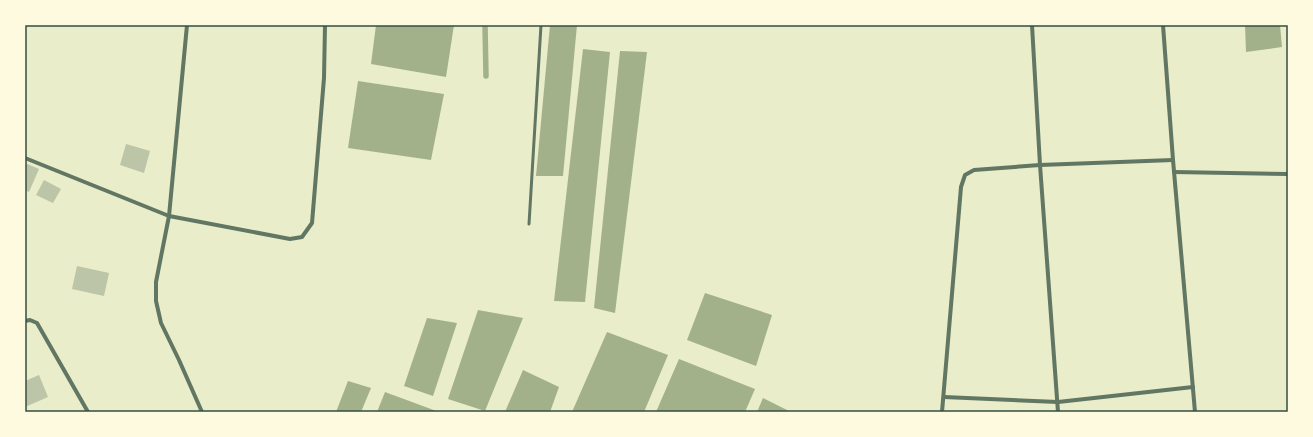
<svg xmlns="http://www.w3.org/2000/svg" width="1313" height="437" viewBox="0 0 1313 437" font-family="'Libre Baskerville',serif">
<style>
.water{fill:#a3b18a}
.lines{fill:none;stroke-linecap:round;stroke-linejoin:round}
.stream{stroke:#a3b18a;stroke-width:5.5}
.building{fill:#bcc5a7}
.service{stroke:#617663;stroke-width:3}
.minor{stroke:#617663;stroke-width:4}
.neatline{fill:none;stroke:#344e41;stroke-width:1.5}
</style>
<rect width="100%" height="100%" fill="#e9edc9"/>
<g class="water">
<polygon points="376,25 454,25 446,77 371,64"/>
<polygon points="550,25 577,25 563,176 536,176"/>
<polygon points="1245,25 1280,25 1282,47 1246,52"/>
<polygon points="583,49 610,52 585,302 554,301"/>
<polygon points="620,51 647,52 615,313 594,308"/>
<polygon points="358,81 444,94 431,160 348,148"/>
<polygon points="705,293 772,315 756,366 687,340"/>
<polygon points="478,310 523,318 485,411 448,399"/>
<polygon points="427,318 457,323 433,396 404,386"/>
<polygon points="607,332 668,355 644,412 572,412"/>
<polygon points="679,359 755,389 745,412 656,412"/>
<polygon points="523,370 559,387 550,412 505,412"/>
<polygon points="348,381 371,388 361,412 336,412"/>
<polygon points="385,392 439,412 377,412"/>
<polygon points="763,398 791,412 757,412"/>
</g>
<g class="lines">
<polyline class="stream" points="485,25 486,76"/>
</g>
<g class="building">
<polygon points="126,144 150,151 144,173 120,165"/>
<polygon points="25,163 39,169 29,192 25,190"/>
<polygon points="44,180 61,189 53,203 36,195"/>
<polygon points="77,266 109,273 104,296 72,289"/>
<polygon points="39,375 48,397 25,407 25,381"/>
</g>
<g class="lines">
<polyline class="service" points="529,224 541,25"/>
<g class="minor">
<polyline points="187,25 169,216 156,282 156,301 161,323 179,360 202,412"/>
<polyline points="1032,25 1040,165 1058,412"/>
<polyline points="1163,25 1173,160 1195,412"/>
<polyline points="25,158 169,216 290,239 302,237 312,223 324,78 325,25"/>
<polyline points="1174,172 1288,174"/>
<polyline points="25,321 30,320 37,323 88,412"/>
<polyline points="944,397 1058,402 1193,387"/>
<polyline points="942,412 961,187 965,175 974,170 1040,165 1173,160"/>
</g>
</g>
<rect width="1313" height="437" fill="none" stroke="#fefae0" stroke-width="52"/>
<rect x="26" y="26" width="1261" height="385" class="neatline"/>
</svg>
